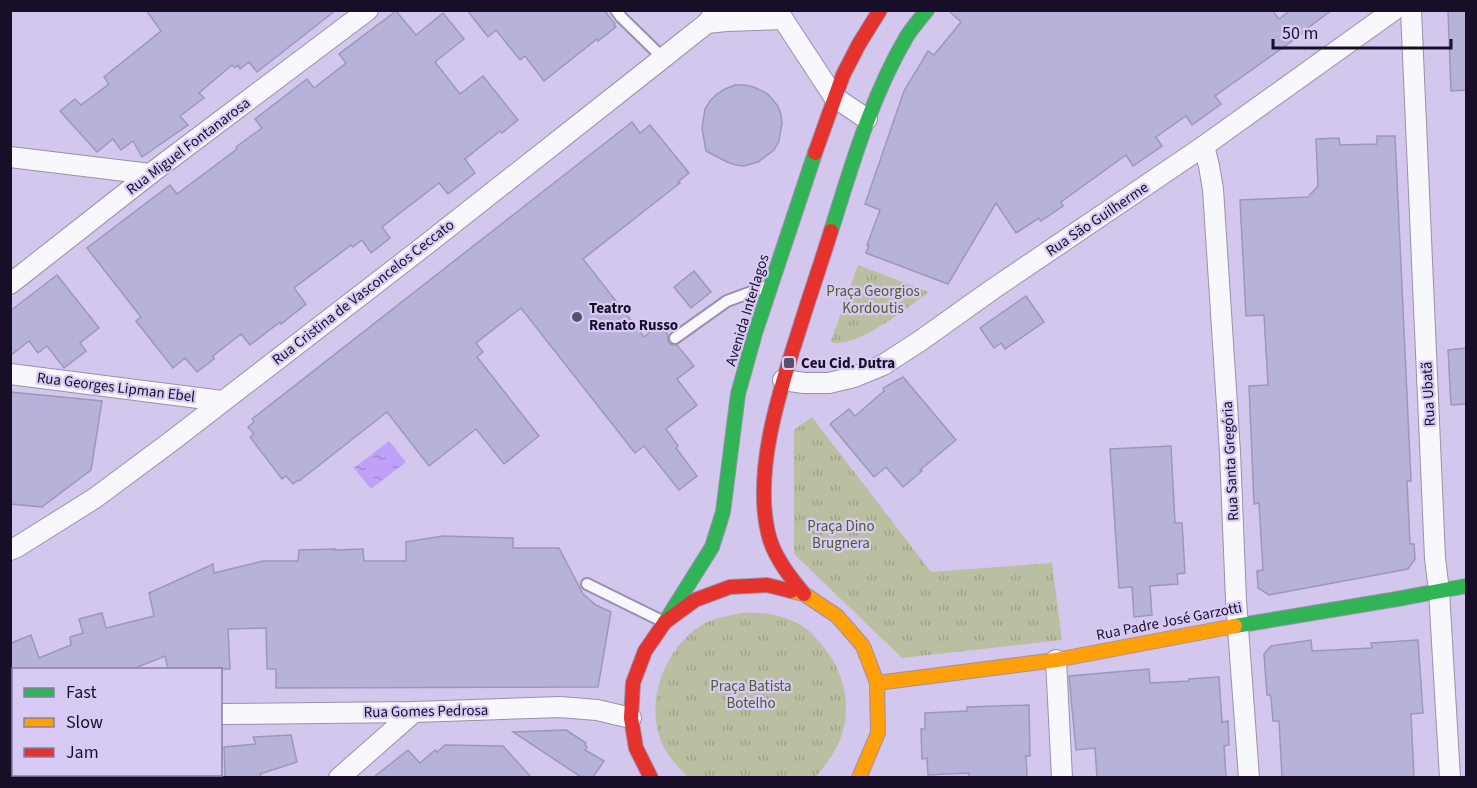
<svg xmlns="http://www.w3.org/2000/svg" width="1477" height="788" viewBox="0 0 1477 788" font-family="'Source Sans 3',sans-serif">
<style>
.park{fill:url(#park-tufts)}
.water{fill:url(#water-ripples)}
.building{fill:#b6b2d9;stroke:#9d98b6;stroke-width:1.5}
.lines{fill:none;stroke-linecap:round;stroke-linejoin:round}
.lane-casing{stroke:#9a90ae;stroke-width:14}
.street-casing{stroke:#9a90ae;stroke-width:22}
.fast-casing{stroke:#9a90ae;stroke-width:16}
.slow-casing{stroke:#9a90ae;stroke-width:16}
.jam-casing{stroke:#9a90ae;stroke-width:16}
.lane{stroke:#f8f7fc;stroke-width:10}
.street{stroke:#f8f7fc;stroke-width:20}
.fast{stroke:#30b455;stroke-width:14}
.slow{stroke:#ff9f0a;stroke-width:14}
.jam{stroke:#e5322d;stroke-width:14}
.poi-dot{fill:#594f6d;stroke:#d7caf5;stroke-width:2}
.labels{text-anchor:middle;stroke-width:4.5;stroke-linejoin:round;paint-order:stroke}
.street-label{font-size:15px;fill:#180e28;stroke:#d7caf5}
.park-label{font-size:15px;fill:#525c29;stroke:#d7caf5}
.poi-label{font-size:15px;font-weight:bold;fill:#180e28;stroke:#d7caf5;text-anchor:start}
</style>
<defs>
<pattern id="park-tufts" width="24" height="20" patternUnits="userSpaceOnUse" patternTransform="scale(1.5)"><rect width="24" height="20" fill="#bbbfa1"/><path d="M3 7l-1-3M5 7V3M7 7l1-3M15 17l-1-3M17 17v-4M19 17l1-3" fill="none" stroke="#a0a38b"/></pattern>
<pattern id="water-ripples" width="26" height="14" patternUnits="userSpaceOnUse" patternTransform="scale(1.5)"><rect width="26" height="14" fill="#bfa1f9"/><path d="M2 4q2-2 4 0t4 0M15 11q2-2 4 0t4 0" fill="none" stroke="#a389d5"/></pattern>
</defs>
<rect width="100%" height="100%" fill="#d3c7ee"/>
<g class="park">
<path d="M858,265l71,27c-23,16 -68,54 -96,51l-2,-2z"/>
<polygon points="812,417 931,572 1052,563 1062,640 902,658 794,554 794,430"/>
<path d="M743,613c19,-1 37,1 54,10 10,5 17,12 24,21 22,25 31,58 21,90 -5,16 -16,31 -27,43h-127c-7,-7 -15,-15 -21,-24 -27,-44 -4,-108 40,-131 12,-5 24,-7 36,-9z"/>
</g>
<polygon class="water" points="389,441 406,462 371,489 354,468"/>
<g class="building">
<polygon points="146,10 336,10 257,72 249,62 240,69 238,65 235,68 232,65 199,93 204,98 180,116 188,125 142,157 133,141 121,150 113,139 97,152 60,111 75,99 81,105 109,84 104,77 161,31"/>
<polygon points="467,10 604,10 615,24 614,25 616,27 598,41 597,39 544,81 525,56 520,60 496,30 488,37"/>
<polygon points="948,10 1272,10 1279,19 1291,10 1332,10 1301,33 1302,34 1215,96 1221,104 1192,125 1186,116 1156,137 1162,146 1133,166 1126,155 1061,202 1063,206 1041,221 1039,218 1016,233 996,203 948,284 866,253 869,245 867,245 880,210 865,204 904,91 928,51 934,55 961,22"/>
<polygon points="1448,10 1467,10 1467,90 1451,91"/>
<polygon points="396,11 416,35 443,13 464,39 435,62 460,94 483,76 518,120 502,133 500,131 465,159 475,173 448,194 439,183 382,227 390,238 371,253 362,240 353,247 351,245 294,288 306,304 281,324 280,322 250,345 241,334 213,356 214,359 197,372 185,358 173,368 136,321 141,317 87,248 170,185 177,194 237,149 236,147 262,128 255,119 307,79 314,88 346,63 339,54"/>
<polygon points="735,85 744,85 754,87 768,94 778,106 781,115 782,123 779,141 774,150 758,162 744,166 736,165 727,162 706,151 702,128 705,109 710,101 717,94 725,89"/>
<polygon points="632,122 640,133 650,125 689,173 678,182 680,183 583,259 644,337 660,324 668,335 668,339 669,343 672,345 677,345 694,366 677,379 697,405 666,429 678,446 676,448 697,476 679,490 644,446 635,453 521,308 476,343 483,352 477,357 539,436 504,464 476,429 429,466 387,412 299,481 298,480 293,484 286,476 282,479 250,437 254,434 248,427 254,422 252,419"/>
<polygon points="1377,136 1395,136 1411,481 1407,481 1410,544 1414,544 1415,559 1408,569 1269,595 1258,588 1257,571 1263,570 1259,503 1254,504 1249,386 1268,385 1264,315 1246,316 1240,200 1308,197 1318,186 1316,139 1339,138 1340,145 1377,144"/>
<polygon points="694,271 711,292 691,308 674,287"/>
<polygon points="57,275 99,328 80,343 86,351 64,368 47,346 38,353 29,341 10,356 10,311"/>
<polygon points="1026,296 1044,322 1005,349 1001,343 994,348 980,328"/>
<polygon points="1467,348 1467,404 1451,405 1448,350"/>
<polygon points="903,377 956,440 920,470 922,471 903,487 886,467 874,477 830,424 849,409 855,416 884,391 883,388"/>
<polygon points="10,392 102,401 91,470 42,507 10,504"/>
<polygon points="1171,446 1175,523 1182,523 1185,573 1177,574 1178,584 1150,586 1152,615 1134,617 1132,587 1119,588 1110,449"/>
<polygon points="443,536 513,538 513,548 559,548 583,594 596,605 611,612 598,687 276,688 276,669 267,669 266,628 228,629 230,669 168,669 165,656 133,669 10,669 10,644 16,641 31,635 39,658 71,645 70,637 83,633 79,619 102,613 106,628 154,616 149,593 213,564 214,573 263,561 298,561 299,550 335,549 335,550 363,549 364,561 406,561 406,542"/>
<polygon points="1311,640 1312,651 1372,648 1371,643 1418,640 1423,713 1411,714 1414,777 1282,777 1279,721 1273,721 1271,698 1270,695 1267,695 1264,654 1271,646"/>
<polygon points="1149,669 1150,683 1189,681 1189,679 1219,677 1222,722 1228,721 1229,745 1224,746 1226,777 1097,777 1095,748 1076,750 1069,676"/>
<polygon points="1029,705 1030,756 1026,756 1027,777 969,777 969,773 928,775 927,758 922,759 921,729 925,729 925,713 967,711 967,707"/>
<polygon points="566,730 586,743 585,745 587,747 585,750 604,761 593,777 581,777 513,732"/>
<polygon points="291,735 297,762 260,774 261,777 225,777 224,747 256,744 253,737"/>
<polygon points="445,745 503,746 531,777 374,777 408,750 420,763 435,750 437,752"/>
</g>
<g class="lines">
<defs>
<g id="lane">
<polyline points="616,10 621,17 663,58"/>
<polyline points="675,338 727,301 765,287"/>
<polyline points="587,584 662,621"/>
</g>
<g id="street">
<polyline points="777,10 834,97 867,119"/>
<polyline points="1411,10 1435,558 1439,591 1450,778"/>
<polyline points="707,23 726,21 783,19"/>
<polyline points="1204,146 1209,166 1213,189 1230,452 1236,600 1249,778"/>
<polyline points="10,157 150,174"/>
<polyline points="10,284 150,174 368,10"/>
<polyline points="10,374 222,401"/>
<polyline points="783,380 804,383 829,383 854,377 883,365 920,341 993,289 1204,146 1394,10"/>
<polyline points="10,550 17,547 95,498 173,440 427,244 663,58 707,23 717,10"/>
<polyline points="1056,660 1062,778"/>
<polyline points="220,714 414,712 560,707 597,710 631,718"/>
<polyline points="13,778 18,774"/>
<polyline points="339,778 414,712"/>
</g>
<g id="fast">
<path d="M831,231c21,-66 40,-134 76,-195 6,-9 13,-17 20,-26"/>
<polyline points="665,622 712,547 723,512 738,394 755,333 815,153"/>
<polyline points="1235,626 1397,599 1466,586"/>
</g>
<g id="slow">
<polyline points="791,591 804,594 837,616 863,646 877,683 878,733 859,778"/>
<polyline points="877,683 1056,660 1235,626"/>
</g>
<g id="jam">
<polyline points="815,153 843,75 859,44 880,10"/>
<path d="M804,594c-13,-16 -27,-33 -34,-54 -19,-64 10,-151 30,-213 10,-32 21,-64 31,-96"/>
<polyline points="651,778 636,748 631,718 633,683 645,651 665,622 695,600 730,587 767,585 791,591"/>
</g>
</defs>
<use href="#lane" class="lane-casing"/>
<use href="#street" class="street-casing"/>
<use href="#fast" class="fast-casing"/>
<use href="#slow" class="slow-casing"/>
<use href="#jam" class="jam-casing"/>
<use href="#lane" class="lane"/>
<use href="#street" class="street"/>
<use href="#fast" class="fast"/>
<use href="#slow" class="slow"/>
<use href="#jam" class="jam"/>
</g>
<g class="poi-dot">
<circle cx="577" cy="317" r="6"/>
<rect x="783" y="357" width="12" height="12" rx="3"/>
</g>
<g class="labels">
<g class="street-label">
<text transform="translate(188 146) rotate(-37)" y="5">Rua Miguel Fontanarosa</text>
<text transform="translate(1097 219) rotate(-34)" y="5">Rua São Guilherme</text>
<text transform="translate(363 292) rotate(-38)" y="5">Rua Cristina de Vasconcelos Ceccato</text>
<text transform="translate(747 310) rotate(-73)" y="5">Avenida Interlagos</text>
<text transform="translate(116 387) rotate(7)" y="5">Rua Georges Lipman Ebel</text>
<text transform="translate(1428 394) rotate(-93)" y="5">Rua Ubatã</text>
<text transform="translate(1230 461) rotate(-93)" y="5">Rua Santa Gregória</text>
<text transform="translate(1169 621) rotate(-11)" y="5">Rua Padre José Garzotti</text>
<text transform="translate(426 711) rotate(-1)" y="5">Rua Gomes Pedrosa</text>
</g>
<g class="park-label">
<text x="873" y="296">Praça Georgios<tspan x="873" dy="17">Kordoutis</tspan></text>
<text x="841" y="531">Praça Dino<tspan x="841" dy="17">Brugnera</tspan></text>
<text x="751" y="691">Praça Batista<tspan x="751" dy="17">Botelho</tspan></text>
</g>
<g class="poi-label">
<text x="589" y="313">Teatro<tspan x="589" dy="17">Renato Russo</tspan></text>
<text x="801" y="368">Ceu Cid. Dutra</text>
</g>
</g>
<rect width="1477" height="788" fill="none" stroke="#180e28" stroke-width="24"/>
<rect x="12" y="668" width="210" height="108" fill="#d7caf5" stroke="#8b7fa3" stroke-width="1.5"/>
<rect x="24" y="688" width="30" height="9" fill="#30b455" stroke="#8b7fa3" stroke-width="1.5"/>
<text x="66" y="698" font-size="18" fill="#180e28">Fast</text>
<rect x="24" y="718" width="30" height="9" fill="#ff9f0a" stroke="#8b7fa3" stroke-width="1.5"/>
<text x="66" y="728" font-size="18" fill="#180e28">Slow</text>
<rect x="24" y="748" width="30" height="9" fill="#e5322d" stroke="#8b7fa3" stroke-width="1.5"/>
<text x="66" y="758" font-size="18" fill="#180e28">Jam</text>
<path d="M1273 39v9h178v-9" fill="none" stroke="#180e28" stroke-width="3"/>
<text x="1282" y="39" font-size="18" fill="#180e28" stroke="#d7caf5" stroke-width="4.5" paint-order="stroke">50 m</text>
</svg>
